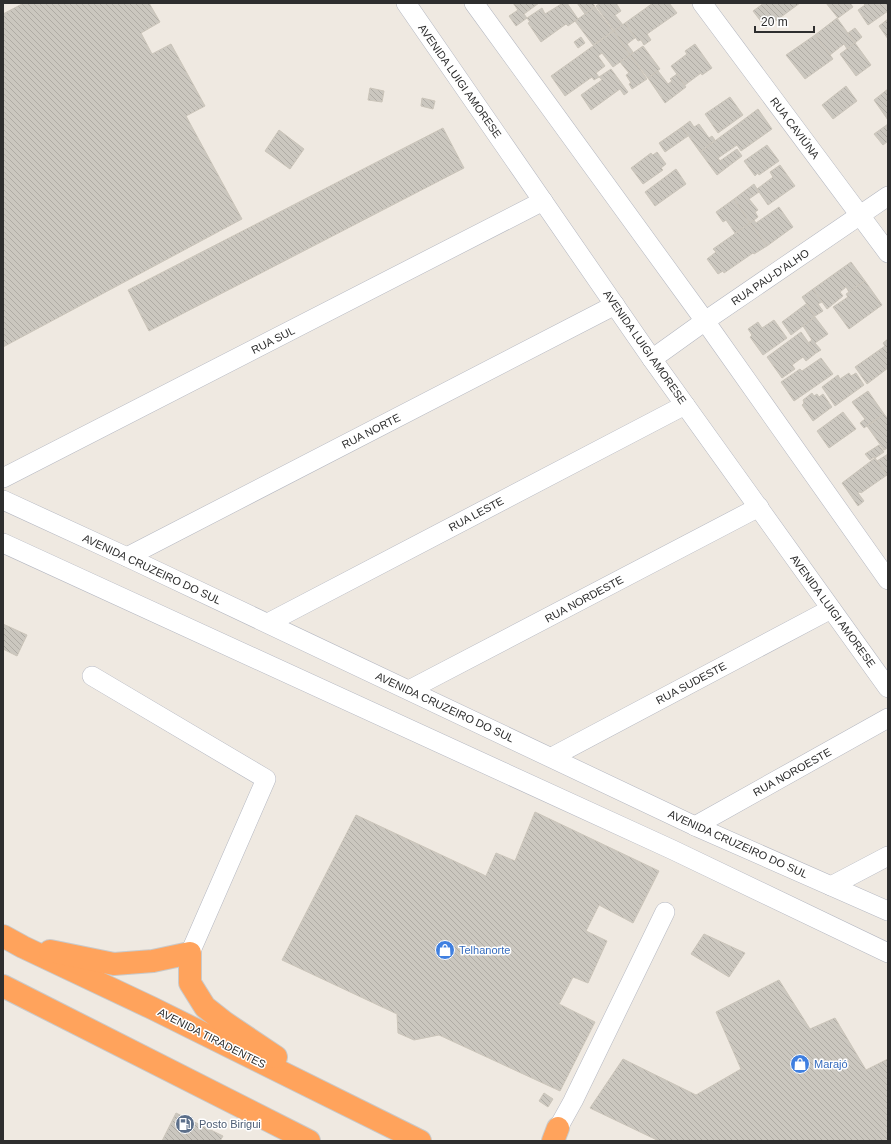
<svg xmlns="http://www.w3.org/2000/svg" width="891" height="1144" viewBox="0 0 891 1144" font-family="Helvetica,sans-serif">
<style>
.building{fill:url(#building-back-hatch);stroke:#cbc5ba}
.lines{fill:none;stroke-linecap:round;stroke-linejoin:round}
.minor-casing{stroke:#b4b7c1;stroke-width:20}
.highway-casing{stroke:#c9c9c9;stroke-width:24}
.minor{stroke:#fff;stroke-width:19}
.highway{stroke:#ffa35c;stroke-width:22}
.labels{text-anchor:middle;stroke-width:3;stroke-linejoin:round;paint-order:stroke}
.street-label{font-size:11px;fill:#2e2e2e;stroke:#fff}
.shop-label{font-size:11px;fill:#366cbe;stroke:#fff;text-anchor:start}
.service-label{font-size:11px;fill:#4e5e75;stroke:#fff;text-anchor:start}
</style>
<defs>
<pattern id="building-back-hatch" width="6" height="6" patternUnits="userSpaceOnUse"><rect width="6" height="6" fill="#cbc7bf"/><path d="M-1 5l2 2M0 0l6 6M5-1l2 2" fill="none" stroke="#afaba4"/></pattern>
</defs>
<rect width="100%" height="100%" fill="#efe9e1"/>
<g class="building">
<polygon points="24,3 149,3 160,22 141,33 152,54 171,44 205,106 186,116 242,219 3,347 3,14"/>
<polygon points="513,3 539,3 524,14 527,18 516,26 509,16 518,10"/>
<polygon points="563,3 567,3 578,19 568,26 566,24 541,42 528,23 530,22 527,18 542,8 545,14"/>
<polygon points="577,3 592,3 595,6 585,14"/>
<polygon points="600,3 616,3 621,11 615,15 623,25 614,31 596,6"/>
<polygon points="653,3 669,3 677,13 647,34 651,40 644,45 641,40 638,41 625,23"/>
<polygon points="764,3 800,3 766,28 753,11"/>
<polygon points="826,3 850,3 853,7 838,18"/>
<polygon points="863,3 888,3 888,11 868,25 858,10 865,5"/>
<polygon points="595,7 613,31 593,45 575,21"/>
<polygon points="837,18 855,43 847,49 844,44 830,55 815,35"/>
<polygon points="888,19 888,39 879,26"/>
<polygon points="625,23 635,38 627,44 633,52 630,55 614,31"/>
<polygon points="855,28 862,37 855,43 848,33"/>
<polygon points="614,31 630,55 613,67 602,53 598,56 605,66 596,73 599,77 594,80 592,77 565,96 551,76"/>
<polygon points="815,35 833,59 805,79 786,55"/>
<polygon points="581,37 585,43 578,48 574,42"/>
<polygon points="855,43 871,65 856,76 840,54"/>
<polygon points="695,44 712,68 702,75 701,73 685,85 671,66 687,54 685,51"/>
<polygon points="643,46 660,69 648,78 630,55"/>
<polygon points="630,55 647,79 632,89 629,84 631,83 626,75 629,73 620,62"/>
<polygon points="611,69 628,92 624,95 620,89 591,110 581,95 602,80 599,77"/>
<polygon points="658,71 668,84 672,81 670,79 677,74 686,87 665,103 648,78"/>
<polygon points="846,86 857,101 833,119 822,105"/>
<polygon points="370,88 384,91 382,102 368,100"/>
<polygon points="888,89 888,120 874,100"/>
<polygon points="730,97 743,115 718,133 705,114"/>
<polygon points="422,98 435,101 433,109 421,106"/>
<polygon points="758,109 772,129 741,151 737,145 718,158 720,161 737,149 742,156 717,175 700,152"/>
<polygon points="690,121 694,127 699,124 709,138 712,136 715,140 700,152 682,127"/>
<polygon points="888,124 888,141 883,145 874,134"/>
<polygon points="682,127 688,136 665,152 659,143"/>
<polygon points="443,128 464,168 149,331 128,290"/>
<polygon points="279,130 304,149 290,169 265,151"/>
<polygon points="767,145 779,161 759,175 758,173 755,176 744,161"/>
<polygon points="657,152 666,164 661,168 663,170 643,184 631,168 651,153 653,155"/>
<polygon points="780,165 795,186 768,205 757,189 773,177 770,172"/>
<polygon points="676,169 686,184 655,206 645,192"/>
<polygon points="754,184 759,192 749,199 758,210 755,212 758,217 750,223 734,199"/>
<polygon points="734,199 750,223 735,233 726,220 723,222 716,212"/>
<polygon points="779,207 793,227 767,246 750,223 754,220 756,223"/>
<polygon points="750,223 767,246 754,254 753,253 724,273 723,271 718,274 707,259 716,252 713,249"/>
<polygon points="851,262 865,281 849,292 846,287 840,292 843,296 827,309 813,289"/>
<polygon points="865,281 882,305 849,329 833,307 848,297 846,294"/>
<polygon points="813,289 822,302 818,304 823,311 815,316 802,297"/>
<polygon points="806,304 815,317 791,335 782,322"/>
<polygon points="815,317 828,334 815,343 821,350 816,353 808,343 812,340 803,326"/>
<polygon points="774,320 787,338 763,355 750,337 752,335 748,329 758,322 762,328"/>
<polygon points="801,332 816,353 806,361 803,357 792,365 795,369 782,378 767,357"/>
<polygon points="888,339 888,368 867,384 855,367 885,346 883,343"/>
<polygon points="821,358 833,374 794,401 781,382 800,369 802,371"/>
<polygon points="849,373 851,376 856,373 864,385 835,406 822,387 838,375 840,379"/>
<polygon points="868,391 884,414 864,428 860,423 865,419 852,402"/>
<polygon points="812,393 814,396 817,394 819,397 823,394 832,407 813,421 802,405 804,403 803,400"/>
<polygon points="843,412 856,429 829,448 817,431"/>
<polygon points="884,414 888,419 888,448 884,450 867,426"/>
<polygon points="879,445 884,452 875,458 874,457 870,460 865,454"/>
<polygon points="888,454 888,477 877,461"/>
<polygon points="875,458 887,475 861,493 860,492 858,493 864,501 858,506 842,483"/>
<polygon points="3,624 27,635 17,656 3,649"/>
<polygon points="535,812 659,871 633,923 599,905 586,931 607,941 588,983 573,977 559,1004 595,1022 560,1091 439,1035 414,1040 398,1033 397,1014 282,960 356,815 486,876 496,853 515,861"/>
<polygon points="704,934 745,953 729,977 691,954"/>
<polygon points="779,980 810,1029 835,1018 866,1070 888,1059 888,1141 659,1141 590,1108 623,1059 696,1095 741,1069 716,1012"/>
<polygon points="544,1093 553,1099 548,1107 539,1101"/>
<polygon points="176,1113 223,1136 220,1141 162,1141"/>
</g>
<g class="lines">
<defs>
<g id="minor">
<polyline points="406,3 652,359 888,688"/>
<polyline points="474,3 705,321 888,580"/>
<polyline points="702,3 888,253"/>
<polyline points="652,359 705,321 888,196"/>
<polyline points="3,478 543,201"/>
<polyline points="3,500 127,557 695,826 888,911"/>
<polyline points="3,543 673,850 888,953"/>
<polyline points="127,557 615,305"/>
<polyline points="268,623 685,405"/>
<polyline points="92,676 266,779 190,953"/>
<polyline points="409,690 759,507"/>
<polyline points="552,757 831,609"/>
<polyline points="695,826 888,718"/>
<polyline points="831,886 888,856"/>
<polyline points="558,1128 573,1101 665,912"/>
</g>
<g id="highway">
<polyline points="3,936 23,947 152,1008 420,1141"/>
<polyline points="50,951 114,964 153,961 190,953 190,983 205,1007 224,1022 276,1057"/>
<polyline points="3,986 309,1141"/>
<polyline points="553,1141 558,1128"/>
</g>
</defs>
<use href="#minor" class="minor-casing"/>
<use href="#highway" class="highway-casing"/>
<use href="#minor" class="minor"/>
<use href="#highway" class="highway"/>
</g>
<defs>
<symbol id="shop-disc" viewBox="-11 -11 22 22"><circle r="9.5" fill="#3f7fe0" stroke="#fff"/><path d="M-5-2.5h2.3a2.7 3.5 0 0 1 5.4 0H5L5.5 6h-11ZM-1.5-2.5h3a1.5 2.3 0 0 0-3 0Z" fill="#fff"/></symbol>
<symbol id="fuel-disc" viewBox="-11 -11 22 22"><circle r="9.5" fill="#5c6f8a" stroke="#fff"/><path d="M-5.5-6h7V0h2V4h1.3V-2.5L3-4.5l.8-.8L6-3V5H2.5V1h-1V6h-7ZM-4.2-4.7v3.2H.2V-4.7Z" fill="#fff"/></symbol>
</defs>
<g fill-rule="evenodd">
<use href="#shop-disc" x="434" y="939" width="22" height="22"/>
<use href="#shop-disc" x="789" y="1053" width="22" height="22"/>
<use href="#fuel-disc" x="174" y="1113" width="22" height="22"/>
</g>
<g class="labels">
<g class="street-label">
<text transform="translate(460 81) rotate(55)" y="4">AVENIDA LUIGI AMORESE</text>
<text transform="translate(795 128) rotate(53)" y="4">RUA CAVIÚNA</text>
<text transform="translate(770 277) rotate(-34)" y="4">RUA PAU-D'ALHO</text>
<text transform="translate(273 340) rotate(-27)" y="4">RUA SUL</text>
<text transform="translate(645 347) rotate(55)" y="4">AVENIDA LUIGI AMORESE</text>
<text transform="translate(371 431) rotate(-27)" y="4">RUA NORTE</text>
<text transform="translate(476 514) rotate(-28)" y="4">RUA LESTE</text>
<text transform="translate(152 569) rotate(25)" y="4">AVENIDA CRUZEIRO DO SUL</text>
<text transform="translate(584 599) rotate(-28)" y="4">RUA NORDESTE</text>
<text transform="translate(833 611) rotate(54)" y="4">AVENIDA LUIGI AMORESE</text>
<text transform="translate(691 683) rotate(-28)" y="4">RUA SUDESTE</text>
<text transform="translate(445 707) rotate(25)" y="4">AVENIDA CRUZEIRO DO SUL</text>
<text transform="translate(792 772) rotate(-29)" y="4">RUA NOROESTE</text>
<text transform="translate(738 844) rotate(24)" y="4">AVENIDA CRUZEIRO DO SUL</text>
<text transform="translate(212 1038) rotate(27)" y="4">AVENIDA TIRADENTES</text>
</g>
<g class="shop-label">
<text x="459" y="954">Telhanorte</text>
<text x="814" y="1068">Marajó</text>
</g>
<g class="service-label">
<text x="199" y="1128">Posto Birigui</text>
</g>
</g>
<rect width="891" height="1144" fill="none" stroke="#2e2e2e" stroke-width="8"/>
<path d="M755 26v6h59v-6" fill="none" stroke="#2e2e2e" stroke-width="2"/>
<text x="761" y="26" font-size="12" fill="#2e2e2e" stroke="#ffffff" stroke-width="3" paint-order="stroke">20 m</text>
</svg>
